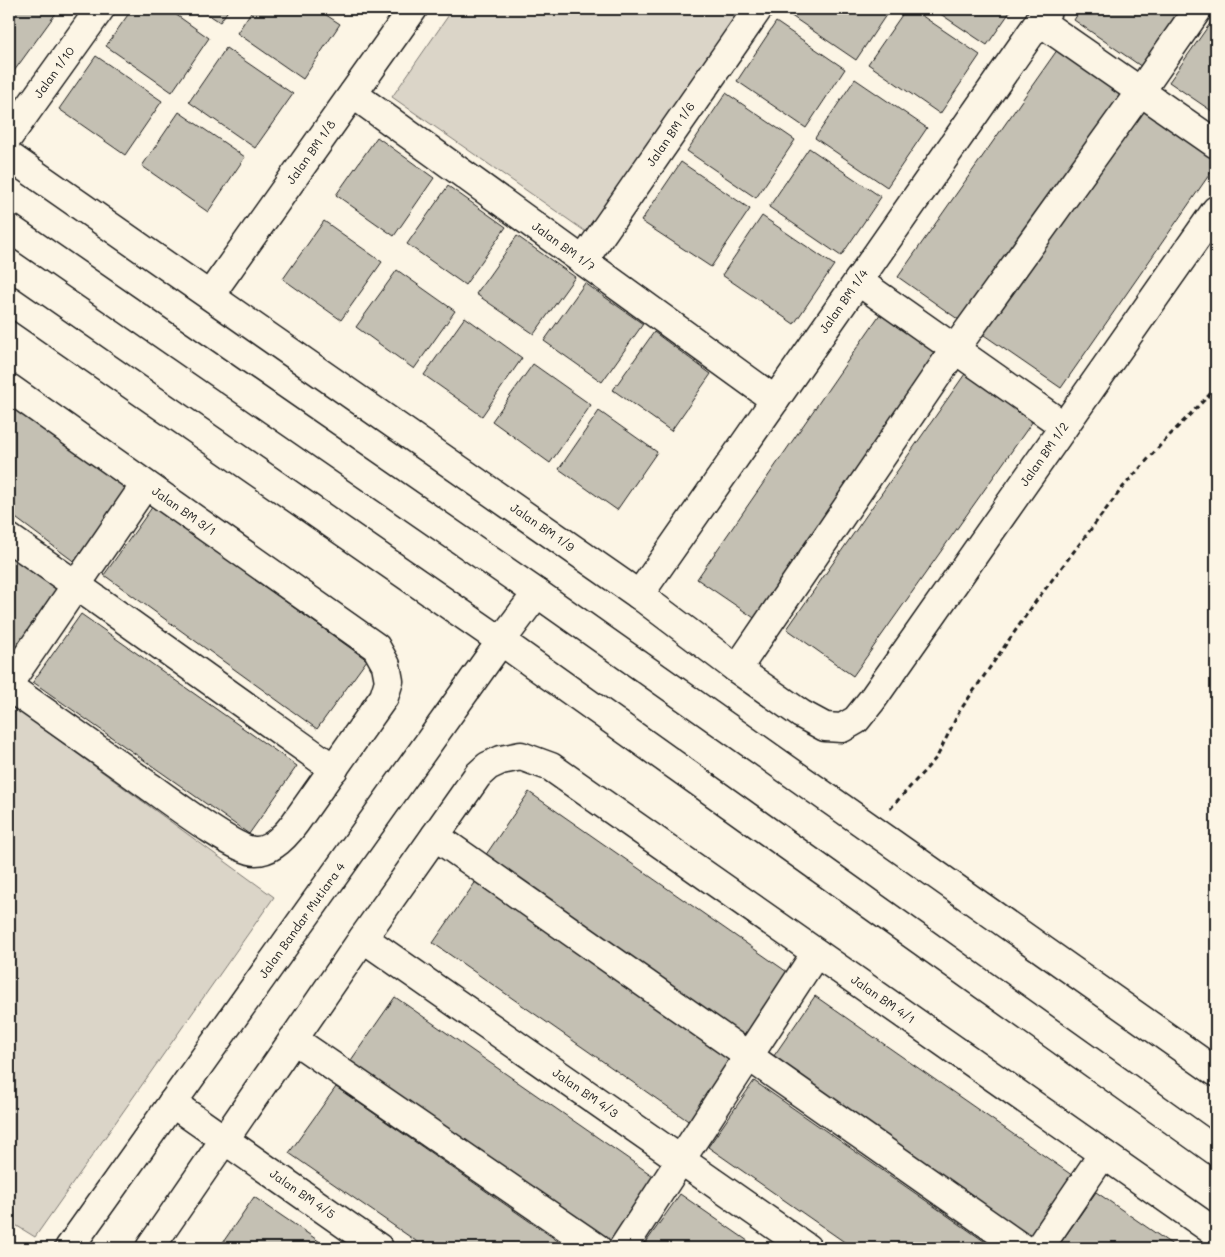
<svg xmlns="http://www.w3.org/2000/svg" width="1225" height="1257" viewBox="0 0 1225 1257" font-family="Mali,sans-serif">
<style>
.green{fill:#dbd5c8;stroke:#7c7872}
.building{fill:#c4c0b3;stroke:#1c1c1c}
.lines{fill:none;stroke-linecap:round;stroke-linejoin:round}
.minor-casing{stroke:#1c1c1c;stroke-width:31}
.path{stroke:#1c1c1c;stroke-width:3;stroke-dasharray:5 4;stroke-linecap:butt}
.minor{stroke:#fcf5e5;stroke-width:28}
.labels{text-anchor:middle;stroke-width:4;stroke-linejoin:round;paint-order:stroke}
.street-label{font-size:12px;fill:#1c1c1c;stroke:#fcf5e5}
</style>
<rect width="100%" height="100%" fill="#fcf5e5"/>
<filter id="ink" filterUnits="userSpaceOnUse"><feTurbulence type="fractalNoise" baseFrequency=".02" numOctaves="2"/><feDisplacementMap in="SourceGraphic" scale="10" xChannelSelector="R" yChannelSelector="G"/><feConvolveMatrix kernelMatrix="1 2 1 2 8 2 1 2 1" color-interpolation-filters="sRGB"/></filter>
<g filter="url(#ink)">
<g class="green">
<polygon points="453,9 746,9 589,234 392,97"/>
<polygon points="9,704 274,897 35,1237 9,1221"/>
</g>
<g class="building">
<polygon points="9,9 59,9 9,78"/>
<polygon points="132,9 168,9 209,38 172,92 106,46"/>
<polygon points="200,9 229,9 220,22"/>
<polygon points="253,9 317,9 340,24 303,79 237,33"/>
<polygon points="790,9 890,9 856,60 787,13"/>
<polygon points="906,9 912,9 980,55 940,114 868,64"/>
<polygon points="933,9 1012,9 987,45"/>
<polygon points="1081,9 1187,9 1145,69 1074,20"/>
<polygon points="1216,15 1216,114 1169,82"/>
<polygon points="776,22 845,69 806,128 737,81"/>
<polygon points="1060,46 1130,95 969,327 898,277"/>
<polygon points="226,48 293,94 255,148 189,102"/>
<polygon points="96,56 162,101 125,155 59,109"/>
<polygon points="855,79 927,128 887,187 815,138"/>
<polygon points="726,93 795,140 756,198 687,151"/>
<polygon points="1140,105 1216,158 1216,165 1061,388 981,333"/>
<polygon points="179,112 245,157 208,212 142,166"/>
<polygon points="377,137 434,178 394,236 336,195"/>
<polygon points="809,148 881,197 841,256 769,207"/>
<polygon points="681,162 750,209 711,267 641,221"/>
<polygon points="448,186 506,227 465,285 407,244"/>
<polygon points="762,216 834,265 794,324 722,275"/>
<polygon points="324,221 382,262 341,320 283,279"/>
<polygon points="517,236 575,277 534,334 476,294"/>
<polygon points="397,270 455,311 414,369 356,327"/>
<polygon points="585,283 643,324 602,382 544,341"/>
<polygon points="885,307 944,356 763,624 697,579"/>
<polygon points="465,317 522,358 482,416 424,375"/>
<polygon points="654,332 711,374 671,431 613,390"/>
<polygon points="533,364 591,405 550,463 492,421"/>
<polygon points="967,371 1035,418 853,676 787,629"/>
<polygon points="9,403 133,493 80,566 9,513"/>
<polygon points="599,411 657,452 617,510 559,469"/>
<polygon points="153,506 367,660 317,729 104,575"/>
<polygon points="9,544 67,586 13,661 9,658"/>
<polygon points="81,614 297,766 249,834 33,682"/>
<polygon points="529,792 790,974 744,1040 483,859"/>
<polygon points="479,877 740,1059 694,1125 433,943"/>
<polygon points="815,996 1076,1178 1030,1245 769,1063"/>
<polygon points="395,997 656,1178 610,1245 349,1063"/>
<polygon points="754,1081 994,1248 853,1248 708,1147"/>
<polygon points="336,1087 568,1248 426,1248 289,1153"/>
<polygon points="1096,1192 1177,1248 1057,1248"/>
<polygon points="680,1194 758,1248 642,1248"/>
<polygon points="254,1197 329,1248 219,1248"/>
</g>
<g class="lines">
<defs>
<g id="minor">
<polyline points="1039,21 1216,144"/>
<path id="s1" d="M353,94l422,306"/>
<path id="s2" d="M9,136l91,-127"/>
<path id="s3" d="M9,156l630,439 98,74 64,45 24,13 17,1 14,-8 16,-20 344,-490"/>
<polyline points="9,228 537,593 1216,1072"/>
<path id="s4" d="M583,261l175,-252"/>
<polyline points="858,281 1064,426"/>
<path id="s5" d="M210,295l203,-286"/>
<polyline points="9,300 501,641 1216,1151"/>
<path id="s6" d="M9,388l367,259 10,18 3,16 -5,16 -89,126c-8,11 -23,28 -39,28 -19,1 -90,-53 -110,-67 -46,-33 -91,-65 -137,-97"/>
<polyline points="9,538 76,585 334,769"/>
<path id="s7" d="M639,595l409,-586"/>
<polyline points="737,669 955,349 1140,92 1198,9"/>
<polyline points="9,683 145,485"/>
<polyline points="435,836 1022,1248"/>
<path id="s8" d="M363,938l444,310"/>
<polyline points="293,1039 597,1248"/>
<path id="s9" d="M172,1103l207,145"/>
<path id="s10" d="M69,1248l432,-607 36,-48"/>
<path id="s11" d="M150,1248l213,-310 115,-163 10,-9 13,-6 20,-4 30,11 665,466"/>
<polyline points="623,1248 816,953"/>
<polyline points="1039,1248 1103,1154"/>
</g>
</defs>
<use href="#minor" class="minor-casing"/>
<polyline class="path" points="890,809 937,757 959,712 1036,601 1123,487 1167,438 1216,388"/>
<use href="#minor" class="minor"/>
</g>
</g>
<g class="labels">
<g class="street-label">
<text dy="4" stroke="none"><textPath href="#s2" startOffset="78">Jalan 1/10</textPath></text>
<text dy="4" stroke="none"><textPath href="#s4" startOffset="154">Jalan BM 1/6</textPath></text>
<text dy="4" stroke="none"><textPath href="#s5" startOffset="175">Jalan BM 1/8</textPath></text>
<text dy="4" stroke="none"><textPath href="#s1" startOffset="260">Jalan BM 1/7</textPath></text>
<text dy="4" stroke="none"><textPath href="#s7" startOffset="358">Jalan BM 1/4</textPath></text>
<text dy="4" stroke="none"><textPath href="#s3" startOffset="1355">Jalan BM 1/2</textPath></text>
<text dy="4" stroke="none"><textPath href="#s6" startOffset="214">Jalan BM 3/1</textPath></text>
<text dy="4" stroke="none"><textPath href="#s3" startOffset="650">Jalan BM 1/9</textPath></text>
<text dy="4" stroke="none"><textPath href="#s10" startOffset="402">Jalan Bandar Mutiara 4</textPath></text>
<text dy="4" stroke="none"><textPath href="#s11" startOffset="1061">Jalan BM 4/1</textPath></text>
<text dy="4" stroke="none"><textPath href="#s8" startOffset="271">Jalan BM 4/3</textPath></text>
<text dy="4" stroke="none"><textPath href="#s9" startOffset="159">Jalan BM 4/5</textPath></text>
</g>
</g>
<rect width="1225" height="1257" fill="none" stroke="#fcf5e5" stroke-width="30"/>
<rect x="15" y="15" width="1195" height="1227" fill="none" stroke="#1c1c1c" stroke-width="2" filter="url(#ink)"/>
</svg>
